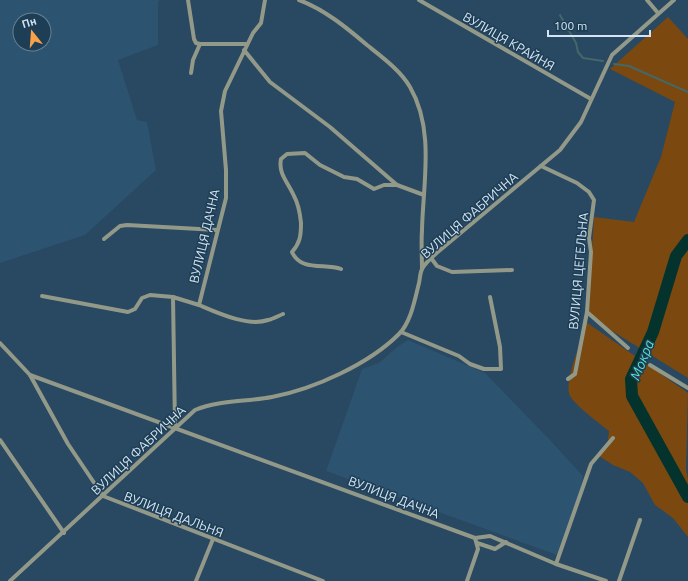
<svg xmlns="http://www.w3.org/2000/svg" width="688" height="581" viewBox="0 0 688 581" font-family="Ubuntu,sans-serif">
<style>
.built{fill:#2c5370;fill-rule:evenodd}
.green{fill:#7b490f}
.lines{fill:none;stroke-linecap:round;stroke-linejoin:round}
.stream{stroke:#426869;stroke-width:2}
.river{stroke:#04332d;stroke-width:12}
.street{stroke:#939988;stroke-width:4}
.labels{text-anchor:middle;stroke-width:3;stroke-linejoin:round;paint-order:stroke}
.street-label{font-size:13px;fill:#d3e5f4;stroke:#1e3e55}
.water-label{font-size:14px;font-style:italic;fill:#5ae3d1;stroke:#1e3e55}
</style>
<rect width="100%" height="100%" fill="#294861"/>
<g class="built">
<path d="M0,0h162l-4,1v44l-40,15 19,60 10,2 9,48 -71,65 -85,28zM20,20h24v24h-24z"/>
<polygon points="408,340 485,373 549,439 583,476 581,489 557,555 326,471 362,369 379,363 397,347"/>
</g>
<g class="green">
<polygon points="668,17 688,39 688,378 588,316 594,217 634,222 661,157 675,102 610,69"/>
<path d="M586,322l102,71 -2,76 2,10v58l-15,-19 -18,-13 -12,-22 -13,-11 -17,-7 -14,-9 9,-15 1,-10c-9,-7 -34,-26 -39,-35 -7,-14 13,-57 16,-74z"/>
</g>
<g class="lines">
<g class="stream">
<polyline points="560,15 576,43 578,52 583,58 603,61"/>
<polyline points="614,64 629,66 688,92"/>
</g>
<polyline class="river" points="688,240 676,256 653,332 631,379 632,396 688,497"/>
<g class="street">
<polyline points="188,0 194,39 196,43 200,44"/>
<path d="M299,0c25,9 48,28 68,45 15,12 34,26 43,42 25,43 13,96 12,143 -1,13 0,26 0,39"/>
<polyline points="419,0 591,99"/>
<polyline points="647,0 658,13"/>
<polyline points="244,50 270,82 330,127 397,185 424,195"/>
<polyline points="191,73 193,60 200,44 247,44"/>
<polyline points="541,166 577,183 589,192 594,200 589,238 591,252 587,312 575,374 568,379"/>
<polyline points="104,239 120,226 127,225 217,230"/>
<polyline points="431,258 437,266 452,272 512,270"/>
<path d="M341,269c-16,-6 -40,3 -49,-17 8,-9 9,-16 9,-29 -1,-10 -2,-18 -7,-27 -6,-14 -16,-22 -13,-37l6,-5 18,-1 15,12 24,12 13,2 17,10 10,-4h13"/>
<polyline points="42,296 128,312 135,309 142,298 150,295 173,297"/>
<path d="M199,305c19,8 49,22 69,15 5,-1 10,-4 15,-6"/>
<polyline points="587,312 628,348"/>
<polyline points="401,332 459,356 470,364 484,369 501,369 500,347 490,297"/>
<polyline points="0,343 30,375 68,444 103,496 323,581"/>
<polyline points="650,365 688,388"/>
<polyline points="30,375 475,538 490,536 556,564 606,581"/>
<polyline points="175,427 173,297 199,305 226,198 226,170 221,111 225,91 253,33 261,23 265,0"/>
<polyline points="0,440 64,533"/>
<polyline points="477,543 495,549 506,542"/>
<polyline points="556,564 591,464 613,438"/>
<path d="M10,581l185,-171c24,-10 51,-8 77,-13 42,-8 97,-33 127,-63 12,-12 16,-35 20,-51 1,-4 1,-10 3,-14 4,-7 11,-13 17,-18l121,-101 21,-28 31,-67 62,-55"/>
<polyline points="196,581 213,539"/>
<polyline points="467,581 478,549 475,538"/>
<polyline points="619,581 640,520"/>
</g>
</g>
<g class="labels">
<g class="street-label">
<text transform="translate(509 41) rotate(30)" y="5">ВУЛИЦЯ КРАЙНЯ</text>
<text transform="translate(469 215) rotate(-41)" y="5">ВУЛИЦЯ ФАБРИЧНА</text>
<text transform="translate(204 236) rotate(-77)" y="5">ВУЛИЦЯ ДАЧНА</text>
<text transform="translate(578 271) rotate(-85)" y="5">ВУЛИЦЯ ЦЕГЕЛЬНА</text>
<text transform="translate(138 450) rotate(-43)" y="5">ВУЛИЦЯ ФАБРИЧНА</text>
<text transform="translate(394 497) rotate(21)" y="5">ВУЛИЦЯ ДАЧНА</text>
<text transform="translate(174 514) rotate(21)" y="5">ВУЛИЦЯ ДАЛЬНЯ</text>
</g>
<g class="water-label">
<text transform="translate(642 360) rotate(-68)" y="5">Мокра</text>
</g>
</g>
<g transform="translate(32 32) rotate(343)"><circle r="19" fill="#1e3e55" stroke="#668195"/>
<path d="M0-3L7 15L0 10L-7 15Z" fill="#f7a149"/>
<text y="-6" font-size="11" font-weight="bold" text-anchor="middle" fill="#d3e5f4">Пн</text>
</g>
<path d="M548 30v6h102v-6" fill="none" stroke="#d3e5f4" stroke-width="2"/>
<text x="554" y="30" font-size="12" fill="#d3e5f4" stroke="#1e3e55" stroke-width="3" paint-order="stroke">100 m</text>
</svg>
